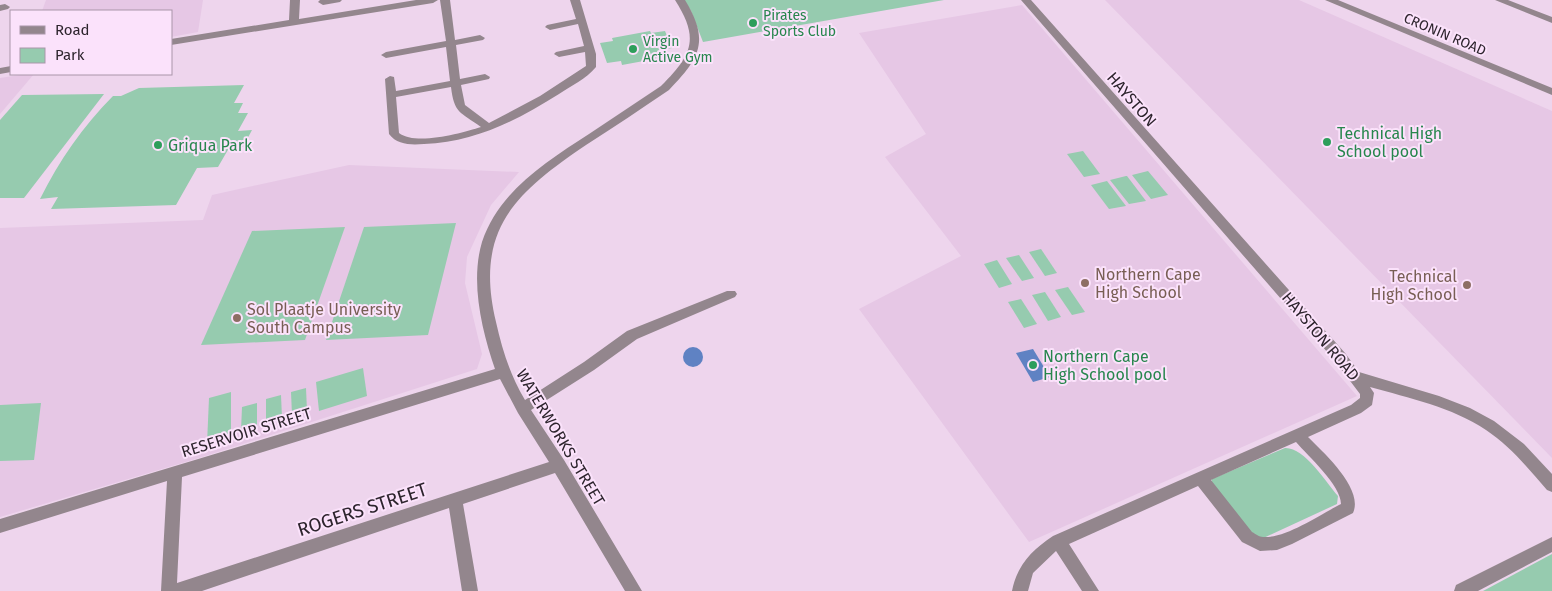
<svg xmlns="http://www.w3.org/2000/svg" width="1552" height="591" viewBox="0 0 1552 591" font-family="'Fira Sans',sans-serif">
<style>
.built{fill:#e6c7e5}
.green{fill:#96cbaf}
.water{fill:#5f82c3}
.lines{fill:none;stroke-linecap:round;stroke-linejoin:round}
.minor{fill:#93868d;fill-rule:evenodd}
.leisure-dot{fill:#2e9e5b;stroke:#fbe2fb;stroke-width:2}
.education-dot{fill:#8d6e63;stroke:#fbe2fb;stroke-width:2}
.labels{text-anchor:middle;stroke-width:4;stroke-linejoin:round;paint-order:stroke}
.far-leisure-label{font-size:14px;fill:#27864d;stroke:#fbe2fb;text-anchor:start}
.far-street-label{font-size:14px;fill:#2d242d;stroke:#fbe2fb}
.street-label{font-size:16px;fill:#2d242d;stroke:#fbe2fb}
.leisure-label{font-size:16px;fill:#27864d;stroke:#fbe2fb;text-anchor:start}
.education-label{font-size:16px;fill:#785e54;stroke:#fbe2fb;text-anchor:start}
.near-street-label{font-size:19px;fill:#2d242d;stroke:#fbe2fb}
</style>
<rect width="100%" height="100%" fill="#eed5ed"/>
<g class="built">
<polygon points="46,0 203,0 198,32 171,37 171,11 42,11"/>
<polygon points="1105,0 1299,0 1552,111 1552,458"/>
<polygon points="1022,5 1357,396 1029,542 859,309 961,256 885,157 926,134 859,33"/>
<polygon points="26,74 34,74 0,114 0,78"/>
<polygon points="349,165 519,172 491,205 467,257 465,283 482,354 477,369 199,458 0,517 0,228 203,220 212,195"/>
</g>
<g class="green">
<polygon points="684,0 944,0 703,42 691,11"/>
<polygon points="650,31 651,33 665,31 672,48 657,51 660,58 622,65 621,61 607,63 600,43 613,41 612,38"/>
<path d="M244,85l-10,18h9l-5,10h10l-10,18 14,-1 -9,17 -14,1 -11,19 -21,1 -21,37 -125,4 7,-12 -18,2c19,-38 43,-73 73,-103h8l18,-8z"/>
<polygon points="104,94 24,198 0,198 0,120 22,95"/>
<polygon points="1083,151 1100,174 1084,177 1067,154"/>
<polygon points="1148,171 1168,195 1151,199 1132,175"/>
<polygon points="1126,176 1127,176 1146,201 1129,204 1110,180"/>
<polygon points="1107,181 1126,206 1109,209 1091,185"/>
<polygon points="456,223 428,335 326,340 364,227"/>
<polygon points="345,227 305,340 201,345 252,231"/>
<polygon points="1041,249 1057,273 1045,276 1029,252"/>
<polygon points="1019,255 1034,278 1022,281 1006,258"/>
<polygon points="997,260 1012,284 999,288 984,264"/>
<polygon points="1068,287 1085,312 1072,315 1055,290"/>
<polygon points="1045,292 1061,317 1048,321 1032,295"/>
<polygon points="1021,299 1037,324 1024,328 1008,302"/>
<polygon points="363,368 367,396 319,411 316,382"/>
<polygon points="306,388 307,411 292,415 291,392"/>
<polygon points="231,392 231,437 207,444 209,398"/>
<polygon points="281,395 282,418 266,423 266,399"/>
<polygon points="41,403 34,460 0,461 0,405"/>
<polygon points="257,403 257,426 241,431 242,407"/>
<path d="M1285,448c19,-1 41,34 53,48l-1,8 -80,37 -46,-56 1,-6z"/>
<polygon points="1552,554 1552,591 1483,591"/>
</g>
<g class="water">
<circle cx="693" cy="357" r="10"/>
<polygon points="1033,349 1050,377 1033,382 1016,353"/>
</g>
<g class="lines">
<g class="minor">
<polygon points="290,0 300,0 299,19 416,0 438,0 433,3 171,45 171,39 289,20"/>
<polygon points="320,0 342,0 340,2 323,5 318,2"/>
<path d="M440,0h10l5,40 25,-5 5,3 -2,2 -27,5 4,34 25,-5 5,3 -1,2 -28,6 4,20 24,18 51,-27 46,-30 -1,-14 -26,5 -5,-3 2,-2 28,-6 -6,-22 -28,6 -5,-3 2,-2 29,-6 -6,-19h10l16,54v13c-10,12 -25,19 -37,27 -43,27 -84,48 -135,50 -13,1 -27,1 -35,-10l-4,-55 5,-3 4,1 2,14 54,-10 -4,-34 -60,11 -5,-3 5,-3 60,-11zM451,87c3,26 9,25 30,40 -19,6 -65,19 -82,6l-3,-36z"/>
<path d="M675,0h10c25,41 15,58 -16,90 -28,19 -55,37 -83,55 -71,48 -112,85 -90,177 6,27 14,53 29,78l59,-38 43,-31 100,-40h8l2,3 -2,3 -98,42 -43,31 -63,40 33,50 78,131h-17l-70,-118 -92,31 15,87h-16l-13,-83 -247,83h-41l6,-110 -167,52v-14l495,-150c-13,-38 -25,-87 -13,-127 17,-51 64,-80 107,-108 24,-16 48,-32 72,-48 31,-31 39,-47 14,-86zM500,379l18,34 31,49 -372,121 5,-106z"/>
<path d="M1021,0h10l314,353 14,19 80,24 31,12 24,13 30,23 28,30v18l-5,-2c-19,-22 -37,-44 -61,-60 -34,-23 -77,-32 -116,-43l4,6 -2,12 -11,8 -53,24c16,16 56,52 45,76l-61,31 -15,6 -17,1 -18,-9 -44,-56 -129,58 30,47h-17l-26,-40 -23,22 -5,18h-16c5,-26 20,-41 41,-55l298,-131 9,-7v-4l-25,-33zM1296,442c12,14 45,43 45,62 -20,10 -56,35 -78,33 -4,0 -7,-3 -11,-5l-41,-52z"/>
<polygon points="1325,0 1338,0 1552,88 1552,95"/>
<polygon points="1495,0 1508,0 1552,17 1552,23"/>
<polygon points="5,4 10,7 8,9 0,11 0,5"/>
<polygon points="11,66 11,72 0,74 0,68"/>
<polygon points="1552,537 1552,552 1478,591 1454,591 1456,585"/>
</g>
</g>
<g class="leisure-dot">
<circle cx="753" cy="23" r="5"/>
<circle cx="633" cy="49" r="5"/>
<circle cx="1327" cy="142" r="5"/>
<circle cx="158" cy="145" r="5"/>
<circle cx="1033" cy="365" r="5"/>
</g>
<g class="education-dot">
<circle cx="1085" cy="283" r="5"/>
<circle cx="1467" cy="285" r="5"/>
<circle cx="237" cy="318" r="5"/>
</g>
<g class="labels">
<g class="far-leisure-label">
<text x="763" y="20">Pirates<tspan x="763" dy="16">Sports Club</tspan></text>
<text x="643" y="46">Virgin<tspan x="643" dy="16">Active Gym</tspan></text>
</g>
<g class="far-street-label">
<text transform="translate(1445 34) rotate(23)" y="5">CRONIN ROAD</text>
</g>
<g class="street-label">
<text transform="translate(1132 99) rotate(49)" y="6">HAYSTON</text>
<text transform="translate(1321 336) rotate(50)" y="6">HAYSTON ROAD</text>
<text transform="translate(246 432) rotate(-17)" y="6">RESERVOIR STREET</text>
<text transform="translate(561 437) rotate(59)" y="6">WATERWORKS STREET</text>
</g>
<g class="leisure-label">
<text x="1337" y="139">Technical High<tspan x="1337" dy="18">School pool</tspan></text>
<text x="168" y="151">Griqua Park</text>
<text x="1043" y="362">Northern Cape<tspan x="1043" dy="18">High School pool</tspan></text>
</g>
<g class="education-label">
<text x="1095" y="280">Northern Cape<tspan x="1095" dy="18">High School</tspan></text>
<text x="1457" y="282" text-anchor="end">Technical<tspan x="1457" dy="18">High School</tspan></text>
<text x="247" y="315">Sol Plaatje University<tspan x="247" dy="18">South Campus</tspan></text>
</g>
<g class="near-street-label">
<text transform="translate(362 509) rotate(-18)" y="7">ROGERS STREET</text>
</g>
</g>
<rect x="10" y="10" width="162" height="65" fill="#fbe2fb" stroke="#a996a9"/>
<rect x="20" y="26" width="25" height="8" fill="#93868d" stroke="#a996a9"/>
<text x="55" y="35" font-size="15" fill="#2d242d">Road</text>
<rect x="20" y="48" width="25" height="15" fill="#96cbaf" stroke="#a996a9"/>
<text x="55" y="60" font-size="15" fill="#2d242d">Park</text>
</svg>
